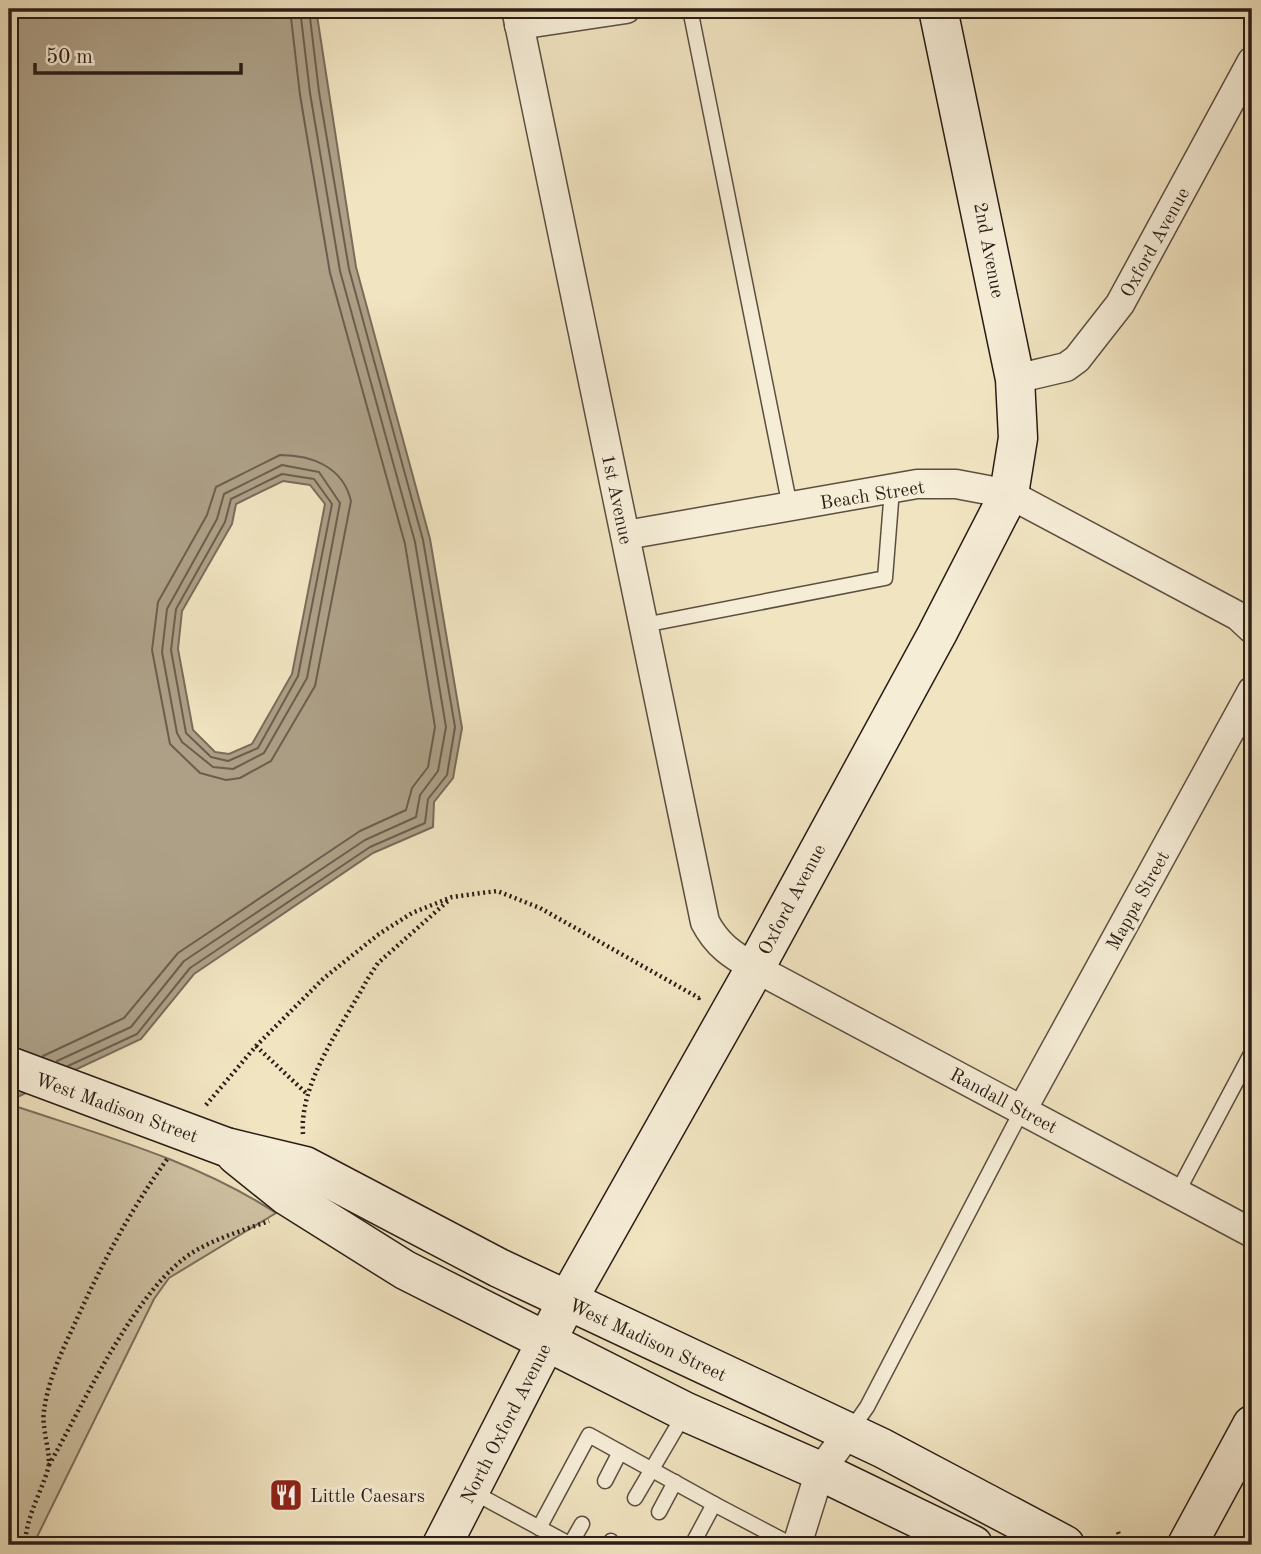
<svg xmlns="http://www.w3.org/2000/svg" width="1261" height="1554" viewBox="0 0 1261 1554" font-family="'Old Standard TT',serif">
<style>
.green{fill:#cfc2a4;stroke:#7c705d;stroke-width:2}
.water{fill:#ada087;stroke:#796c5a;stroke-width:2;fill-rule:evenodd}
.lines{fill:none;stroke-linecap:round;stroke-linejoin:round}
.shore{stroke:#6c5e4e;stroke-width:2}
.lane-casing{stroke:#5c4f41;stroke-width:17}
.street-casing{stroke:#5c4f41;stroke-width:31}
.secondary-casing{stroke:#2a1d16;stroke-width:41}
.path{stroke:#2a1d16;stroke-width:4.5;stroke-dasharray:2 3.5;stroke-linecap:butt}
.lane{stroke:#f6edd7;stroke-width:14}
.street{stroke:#f6edd7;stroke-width:28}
.secondary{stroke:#f6edd7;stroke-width:38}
.secondary-bridge-casing{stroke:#2a1d16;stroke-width:41;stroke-linecap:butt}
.secondary-bridge{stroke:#f6edd7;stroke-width:38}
.labels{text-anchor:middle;stroke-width:6;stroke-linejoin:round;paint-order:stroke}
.street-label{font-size:19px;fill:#2a1d16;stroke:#f6edd7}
.poi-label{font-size:19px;fill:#2a1d16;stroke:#f6edd7;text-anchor:start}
</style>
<rect width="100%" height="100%" fill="#f1e4c1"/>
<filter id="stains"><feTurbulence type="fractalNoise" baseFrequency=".00286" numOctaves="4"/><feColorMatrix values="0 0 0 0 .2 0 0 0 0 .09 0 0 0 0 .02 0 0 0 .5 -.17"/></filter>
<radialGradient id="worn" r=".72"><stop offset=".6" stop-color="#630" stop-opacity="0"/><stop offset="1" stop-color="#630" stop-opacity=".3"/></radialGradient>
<path class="green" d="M9,1104c91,31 186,56 267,109l-107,65 -15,21 -121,246h-24z"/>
<path class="water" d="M9,9h307l40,258 74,272 32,189 -9,50 -19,24 -1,25 -60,26 -179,121 -53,65 -132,62zM283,481l27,4 15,19 -33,170 -40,70 -23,10 -14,-2 -22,-22 -15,-81 4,-38 50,-87 4,-20z"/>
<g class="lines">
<g class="shore">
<path d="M280,455c32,0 63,12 71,46l-36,185 -44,75 -31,17 -14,2 -26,-7 -30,-29 -18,-94 6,-48 49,-87 9,-28z"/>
<polygon points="282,465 319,472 340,503 307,678 264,753 233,769 213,767 182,742 177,733 162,652 167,609 217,519 224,494"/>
<polygon points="282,474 314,479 332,504 298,676 258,748 228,761 211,757 186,733 171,650 176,609 225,522 231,499"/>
<polyline points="43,1056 124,1018 178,953 360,831 406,810 412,788 428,767 435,727 405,544 330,273 300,95 290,9"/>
<polyline points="57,1061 131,1027 184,961 365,840 416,817 420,795 438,771 446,727 415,542 340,271 310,93 300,9"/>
<polyline points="68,1066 137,1034 190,968 370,847 425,823 428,799 447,775 455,727 423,540 349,269 319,92 309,9"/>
</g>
<defs>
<g id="lane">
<polyline points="690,9 790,507"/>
<polyline points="644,625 885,578 892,489"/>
<polyline points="1177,1193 1252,1052"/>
<polyline points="850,1431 867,1407 1022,1110"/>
<polyline points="605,1481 620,1452"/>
<polyline points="471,1491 571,1545"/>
<polyline points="635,1498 685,1413"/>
<polyline points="659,1512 675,1482"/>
<polyline points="539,1528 589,1435 714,1504"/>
<polyline points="570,1545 582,1524"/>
<polyline points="608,1545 611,1541"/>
<polyline points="692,1545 714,1504 792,1545"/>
</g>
<g id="street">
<path d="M516,9l189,913c12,23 27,33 50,46l497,265"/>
<polyline points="519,25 626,9"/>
<polyline points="1015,379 1066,367 1077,359 1120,304 1252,61"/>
<polyline points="626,535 917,484 956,484 1009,494 1238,616 1252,629"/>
<polyline points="1022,1110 1252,691"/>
<polyline points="797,1545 820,1471 849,1432"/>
</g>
<g id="secondary">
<polyline points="226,1147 305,1166 499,1268 882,1448 1065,1545"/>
<polyline points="236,1155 287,1196 405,1270 686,1412 820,1471 973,1545"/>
<polyline points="442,1545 567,1301 755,968 937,634 1009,494 1018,438 1015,379 938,9"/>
<polyline points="1187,1545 1252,1425"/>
</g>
</defs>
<use href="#lane" class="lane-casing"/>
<use href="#street" class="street-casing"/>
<use href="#secondary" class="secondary-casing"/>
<g class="path">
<polyline points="256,1046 306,1093"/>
<polyline points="206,1105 256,1046 324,978 379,934 412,913 452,897 497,891 540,908 699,998 701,996"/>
<path d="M303,1134c-4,-52 40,-109 64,-154l11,-17 71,-63"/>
<path d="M49,1465c35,-61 87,-179 146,-214 22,-13 49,-21 74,-30"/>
<polyline points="1118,1532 1121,1540"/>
<path d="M25,1545c1,-28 15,-50 23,-76 4,-14 -7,-41 -4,-58 4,-32 19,-62 32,-90 26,-58 55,-112 92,-163"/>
</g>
<use href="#lane" class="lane"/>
<use href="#street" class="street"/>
<use href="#secondary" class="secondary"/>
<defs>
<polyline id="secondary-bridge" points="9,1066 226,1147"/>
</defs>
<use href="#secondary-bridge" class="secondary-bridge-casing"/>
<use href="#secondary-bridge" class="secondary-bridge"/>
</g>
<defs>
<symbol id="restaurant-square" viewBox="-11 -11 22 22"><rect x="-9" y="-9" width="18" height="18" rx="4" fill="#8f2418" stroke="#f6edd7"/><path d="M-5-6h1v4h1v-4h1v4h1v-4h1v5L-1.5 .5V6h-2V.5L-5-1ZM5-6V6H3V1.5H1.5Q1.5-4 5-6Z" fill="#fff"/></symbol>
</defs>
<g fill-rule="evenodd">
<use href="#restaurant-square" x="267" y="1476" width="38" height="38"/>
</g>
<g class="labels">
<g class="street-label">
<text transform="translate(1154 242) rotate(-61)" y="7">Oxford Avenue</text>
<text transform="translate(990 250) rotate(79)" y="7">2nd Avenue</text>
<text transform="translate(872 494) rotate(-9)" y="7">Beach Street</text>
<text transform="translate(618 499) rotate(78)" y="7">1st Avenue</text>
<text transform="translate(791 899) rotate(-62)" y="7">Oxford Avenue</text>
<text transform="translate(1137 900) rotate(-61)" y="7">Mappa Street</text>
<text transform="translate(1004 1100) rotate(28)" y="7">Randall Street</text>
<text transform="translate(117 1107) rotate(20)" y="7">West Madison Street</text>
<text transform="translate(648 1339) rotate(25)" y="7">West Madison Street</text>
<text transform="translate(505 1423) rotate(-63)" y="7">North Oxford Avenue</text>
</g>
<g class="poi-label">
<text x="310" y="1502">Little Caesars</text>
</g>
</g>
<rect width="1261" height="1554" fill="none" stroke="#f1e4c1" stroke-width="35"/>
<rect x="10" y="10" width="1240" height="1533" fill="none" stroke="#2a1d16" stroke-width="3.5"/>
<rect x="18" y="18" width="1226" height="1519" fill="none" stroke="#2a1d16" stroke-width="2"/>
<path d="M35 63v10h206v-10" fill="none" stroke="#2a1d16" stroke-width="3.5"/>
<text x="46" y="63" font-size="21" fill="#2a1d16" stroke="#f6edd7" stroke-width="5" paint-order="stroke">50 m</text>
<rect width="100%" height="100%" filter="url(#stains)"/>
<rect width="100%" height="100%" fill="url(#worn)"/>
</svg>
